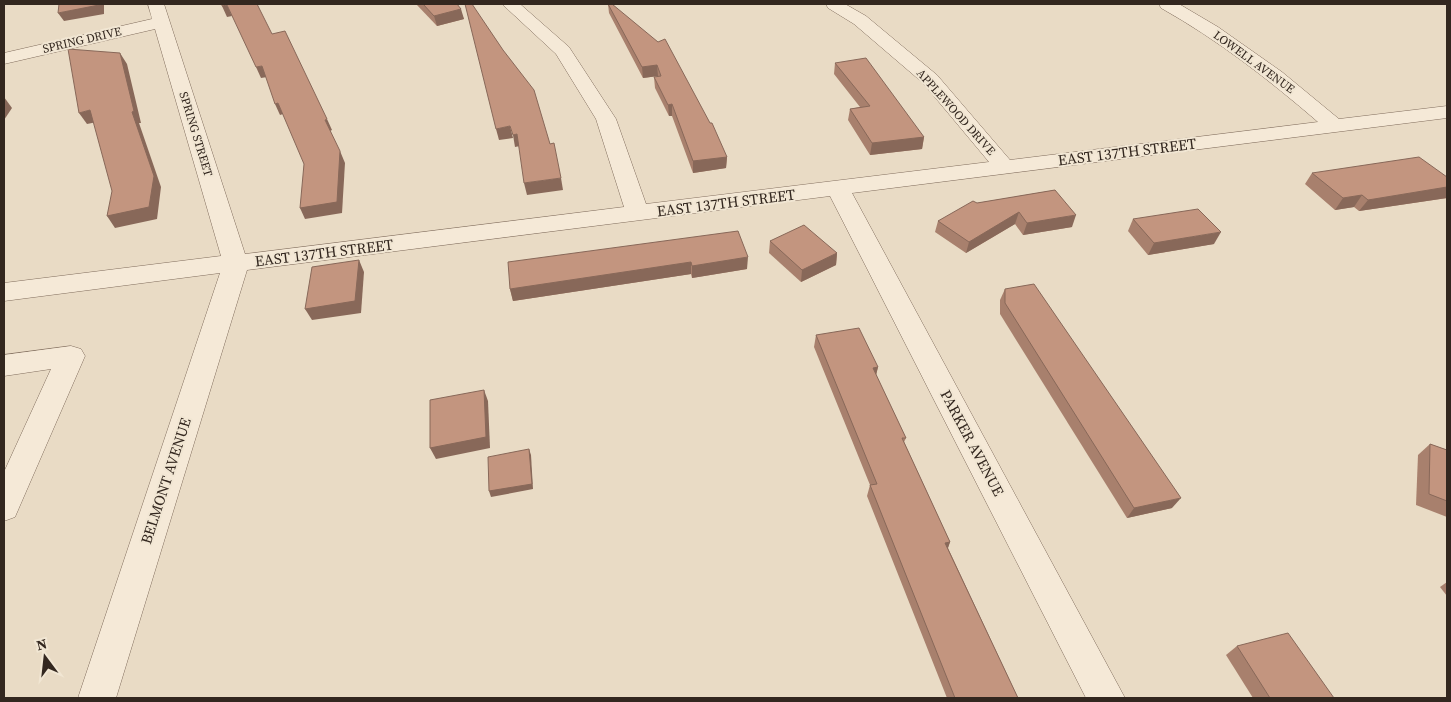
<svg xmlns="http://www.w3.org/2000/svg" width="1451" height="702" viewBox="0 0 1451 702" font-family="'Source Serif 4',serif">
<style>
.lines{fill:none;stroke-linecap:round;stroke-linejoin:round}
.minor-casing{stroke:#816d5d;stroke-width:1}
.minor{fill:#f5e9d7;fill-rule:evenodd}
.wall{fill:#a8806d}
.shaded-wall{fill:#886859}
.building{fill:#c3957f;stroke:#886859}
.labels{text-anchor:middle;stroke-width:4;stroke-linejoin:round;paint-order:stroke}
.far-street-label{font-size:12px;fill:#33271f;stroke:#f1e6d3}
.street-label{font-size:15px;fill:#33271f;stroke:#f1e6d3}
</style>
<rect width="100%" height="100%" fill="#e9dbc5"/>
<g class="lines">
<defs>
<g id="minor">
<path d="M148,4h16l81,250 379,-47 -28,-88 -40,-65 -54,-50h18l49,43 47,72 30,85 343,-42 -66,-79 -69,-59 -26,-16 -2,-4h19l21,12 71,59 73,85 308,-38c-50,-43 -100,-82 -157,-114l-2,-4h20l39,23 64,45 57,47 108,-13v12l-595,75 273,505h-39l-256,-502 -583,74 -131,428h-38l142,-425 -216,28v-18l217,-27 -66,-227 -151,35v-11l148,-34z"/>
<polygon points="71,346 81,349 85,356 15,517 4,521 4,472 51,369 4,376 4,355"/>
</g>
</defs>
<use href="#minor" class="minor-casing"/>
<use href="#minor" class="minor"/>
</g>
<g class="wall">
<polygon points="416,4 457,4 464,19 437,26"/>
<polygon points="608,4 612,4 727,157 726,168 693,173 672,116 669,116 655,88 654,77 658,77 658,76 643,78 609,13"/>
<polygon points="835,63 924,137 922,149 870,155 848,120 850,109 860,107 834,74"/>
<polygon points="1312,173 1447,177 1447,198 1359,211 1354,207 1335,210 1305,184"/>
<polygon points="1055,190 1072,227 1023,235 1015,224 966,253 935,232 938,221 977,203"/>
<polygon points="1133,219 1214,244 1148,255 1128,231"/>
<polygon points="738,231 747,269 692,278 691,274 513,301 510,289"/>
<polygon points="770,241 837,253 836,265 801,282 769,253"/>
<polygon points="1005,289 1172,508 1127,518 1000,314 1000,300"/>
<polygon points="816,335 878,367 876,375 906,438 904,442 950,542 948,548 1018,698 947,698 867,496 870,485 814,347"/>
<polygon points="1430,444 1447,450 1447,517 1416,505 1418,455"/>
<polygon points="1447,582 1447,596 1440,587"/>
<polygon points="1237,646 1334,698 1253,698 1226,655"/>
</g>
<g class="shaded-wall">
<polygon points="99,4 104,4 104,14 64,21 58,13"/>
<polygon points="227,5 232,16 227,17 222,6"/>
<polygon points="461,9 464,19 437,26 434,16"/>
<polygon points="120,53 127,64 141,123 139,123 161,187 157,219 115,228 107,216 132,112"/>
<polygon points="657,65 658,76 643,78 642,67"/>
<polygon points="262,66 267,77 261,78 256,67"/>
<polygon points="4,97 12,108 4,120"/>
<polygon points="278,103 283,114 280,115 275,104"/>
<polygon points="672,104 672,116 669,116 668,105"/>
<polygon points="90,110 97,122 87,124 79,113"/>
<polygon points="327,119 332,130 330,131 325,120"/>
<polygon points="510,126 513,138 499,140 496,129"/>
<polygon points="517,134 520,146 515,147 513,135"/>
<polygon points="924,137 922,149 870,155 872,143"/>
<polygon points="340,151 345,163 342,213 305,219 300,208"/>
<polygon points="727,157 726,168 693,173 693,161"/>
<polygon points="561,178 563,190 527,195 524,183"/>
<polygon points="1447,187 1447,198 1359,211 1368,200"/>
<polygon points="1362,195 1354,207 1335,210 1343,198"/>
<polygon points="1019,212 1015,224 966,253 969,242"/>
<polygon points="1076,215 1072,227 1023,235 1027,223"/>
<polygon points="1221,232 1214,244 1148,255 1154,243"/>
<polygon points="837,253 836,265 801,282 802,270"/>
<polygon points="748,257 747,269 692,278 692,266"/>
<polygon points="359,260 364,272 361,313 312,320 305,309"/>
<polygon points="691,262 691,274 513,301 510,289"/>
<polygon points="878,367 875,379 873,368"/>
<polygon points="484,390 488,401 490,448 436,459 430,448"/>
<polygon points="529,449 531,455 533,489 491,497 489,491"/>
<polygon points="1181,498 1172,508 1127,518 1134,508"/>
<polygon points="950,542 946,553 945,543"/>
</g>
<g class="building">
<polygon points="59,4 99,4 99,5 58,13"/>
<polygon points="222,4 257,4 272,34 285,31 327,119 325,120 340,151 337,202 300,208 304,164 278,103 275,104 262,66 256,67 227,5 222,6"/>
<polygon points="423,4 457,4 461,9 434,16"/>
<polygon points="465,4 472,4 503,50 534,90 550,144 554,143 561,178 524,183 517,134 513,135 510,126 496,129"/>
<polygon points="608,4 612,4 658,42 665,39 710,123 712,123 727,157 693,161 672,104 668,105 654,77 661,76 657,65 642,67"/>
<polygon points="68,49 120,53 134,111 132,112 154,176 149,207 107,216 112,191 90,110 79,113"/>
<polygon points="866,58 924,137 872,143 850,109 870,106 835,63"/>
<polygon points="1419,157 1447,177 1447,187 1368,200 1362,195 1343,198 1312,173"/>
<polygon points="1055,190 1076,215 1027,223 1019,212 969,242 938,221 973,201 977,203"/>
<polygon points="1198,209 1221,232 1154,243 1133,219"/>
<polygon points="804,225 837,253 802,270 770,241"/>
<polygon points="738,231 748,257 692,266 691,262 510,289 508,262"/>
<polygon points="359,260 355,301 305,309 312,267"/>
<polygon points="1034,284 1181,498 1134,508 1005,303 1005,289"/>
<polygon points="859,328 878,367 873,368 906,438 902,438 950,542 945,543 1018,698 955,698 870,485 877,484 816,335"/>
<polygon points="484,390 486,437 430,448 430,400"/>
<polygon points="1430,444 1447,450 1447,501 1429,494"/>
<polygon points="529,449 532,484 489,491 488,457"/>
<polygon points="1288,633 1334,698 1270,698 1237,646"/>
</g>
<g class="labels">
<g class="far-street-label">
<text transform="translate(82 40) rotate(-13)" y="4">SPRING DRIVE</text>
<text transform="translate(1254 62) rotate(36)" y="4">LOWELL AVENUE</text>
<text transform="translate(956 112) rotate(48)" y="4">APPLEWOOD DRIVE</text>
<text transform="translate(196 134) rotate(73)" y="4">SPRING STREET</text>
</g>
<g class="street-label">
<text transform="translate(1127 152) rotate(-7)" y="5">EAST 137TH STREET</text>
<text transform="translate(726 203) rotate(-7)" y="5">EAST 137TH STREET</text>
<text transform="translate(324 253) rotate(-7)" y="5">EAST 137TH STREET</text>
<text transform="translate(972 443) rotate(62)" y="5">PARKER AVENUE</text>
<text transform="translate(166 481) rotate(-72)" y="5">BELMONT AVENUE</text>
</g>
</g>
<rect width="1451" height="702" fill="none" stroke="#33271f" stroke-width="10"/>
<g transform="translate(45 657) rotate(345)" stroke="#f1e6d3" stroke-width="4" paint-order="stroke">
<path d="M0-4L9 19L0 12L-9 19Z" fill="#33271f"/>
<text y="-8" font-size="14" font-weight="bold" text-anchor="middle" fill="#33271f">N</text>
</g>
</svg>
